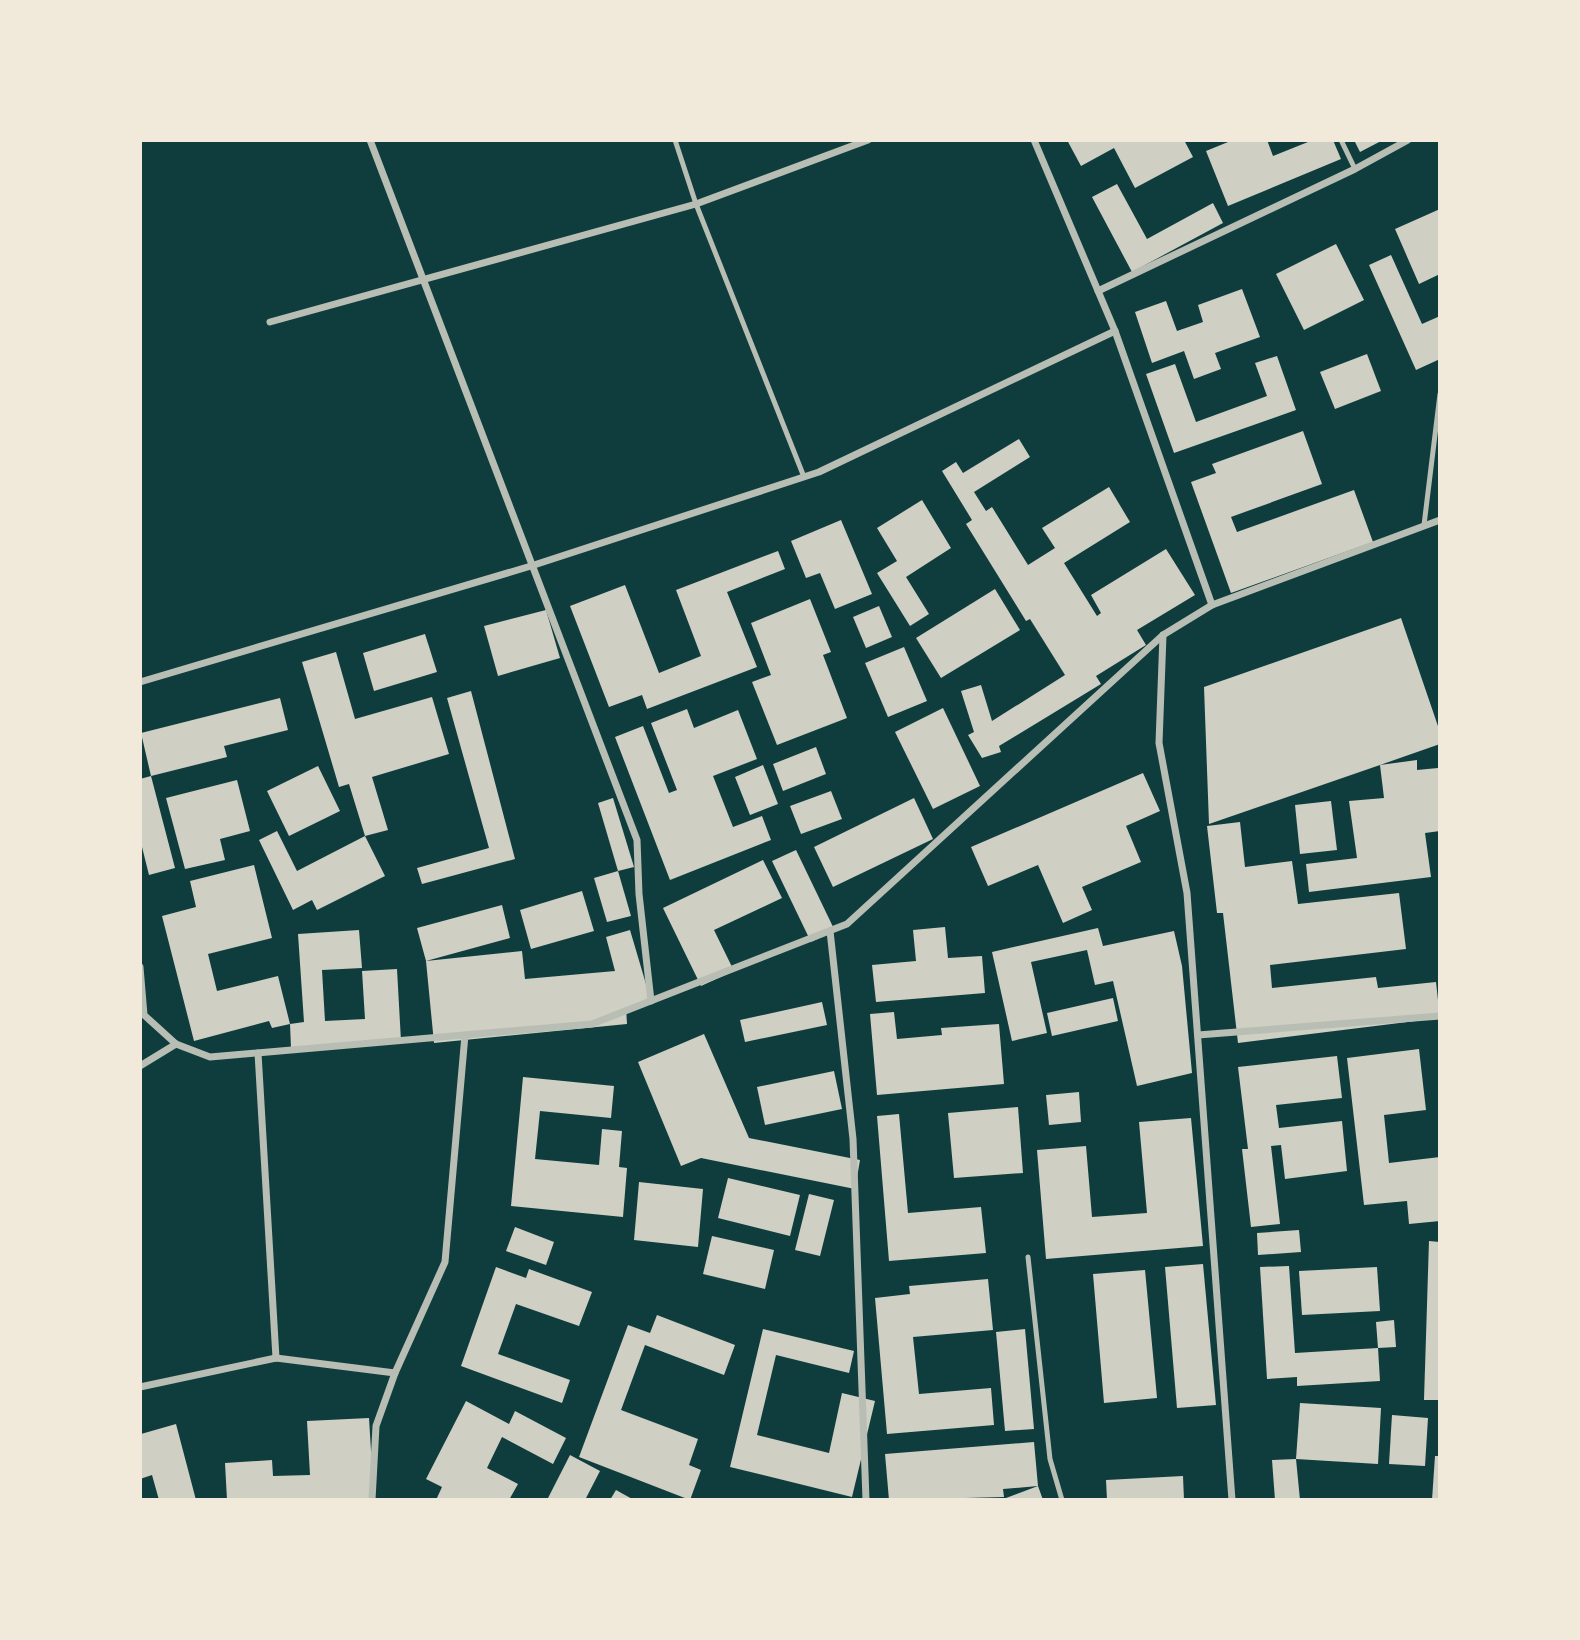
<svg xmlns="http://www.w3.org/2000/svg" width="1580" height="1640" viewBox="0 0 1580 1640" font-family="'Work Sans',sans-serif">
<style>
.building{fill:#cfcfc3}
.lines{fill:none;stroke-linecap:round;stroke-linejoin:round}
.service{stroke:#b8beb3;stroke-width:5}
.minor{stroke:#b8beb3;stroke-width:7}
</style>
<rect width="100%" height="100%" fill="#0f3d3e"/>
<g class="building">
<polygon points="1067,140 1184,140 1193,157 1135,188 1114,148 1081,166"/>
<polygon points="1233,140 1267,140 1273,156 1313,140 1333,140 1341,159 1228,206 1206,151"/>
<polygon points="1354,140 1383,140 1360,152"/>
<polygon points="1117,184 1147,239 1213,203 1223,223 1132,272 1092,197"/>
<polygon points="1440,209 1440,274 1419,284 1395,229"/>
<polygon points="1336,244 1364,300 1304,330 1276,274"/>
<polygon points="1391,255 1422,324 1440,316 1440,359 1416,370 1369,265"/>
<polygon points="1242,289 1260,337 1215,353 1221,369 1194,379 1184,351 1152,363 1135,312 1166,301 1177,331 1203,322 1198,305"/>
<polygon points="1367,354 1381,391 1335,409 1320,372"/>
<polygon points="1277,356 1296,410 1174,453 1146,374 1175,364 1196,422 1267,396 1255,363"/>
<polygon points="1303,431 1322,484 1231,517 1237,532 1354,490 1373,542 1231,593 1191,482 1216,473 1212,464"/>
<polygon points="1019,439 1030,457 974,492 986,511 992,507 1028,565 1055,548 1042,528 1109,487 1130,522 1064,563 1097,616 1101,613 1091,595 1166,549 1195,595 1137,630 1146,645 1096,676 1101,684 999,746 1001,752 982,758 968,735 974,732 961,691 981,685 992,721 1065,675 1030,619 1026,621 966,524 972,520 942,471 956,462 963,473"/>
<polygon points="922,500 951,548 906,577 929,614 910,626 877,573 897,561 877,528"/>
<polygon points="841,520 872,594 835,609 820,573 806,578 791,541"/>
<polygon points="778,551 785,569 727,592 757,667 647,709 642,695 609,707 570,606 625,585 659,673 701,656 676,590"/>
<polygon points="995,589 1020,630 941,678 916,638"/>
<polygon points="810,599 831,652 823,655 847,718 777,745 752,682 771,675 751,623"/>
<polygon points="879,606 892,637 866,648 853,617"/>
<polygon points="546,610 560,658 498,676 484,626"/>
<polygon points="1401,618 1440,732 1440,744 1380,765 1417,760 1417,770 1438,768 1440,831 1425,833 1431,877 1309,892 1306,864 1357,858 1349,801 1384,798 1380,765 1209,824 1204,687"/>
<polygon points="425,634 437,672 374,691 363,653"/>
<polygon points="904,647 927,701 888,717 865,663"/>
<polygon points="336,652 355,719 432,697 449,754 372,777 388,830 365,836 349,784 339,787 302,662"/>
<polygon points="471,691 515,859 422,884 417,868 489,848 447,698"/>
<polygon points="280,698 288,730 224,746 227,757 151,776 141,733"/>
<polygon points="943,708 980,786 933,809 895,732"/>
<polygon points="687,709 694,728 738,710 757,759 713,776 733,827 762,816 771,840 670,880 615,737 643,726 669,793 677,790 651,723"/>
<polygon points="816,747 826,774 783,791 773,764"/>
<polygon points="763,765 778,804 750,815 735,777"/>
<polygon points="318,766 340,811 289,836 267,791"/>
<polygon points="1143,773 1160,811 1126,826 1141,862 1082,887 1092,910 1063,923 1038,865 988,886 971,847"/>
<polygon points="151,776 175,868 149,875 140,839 140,779"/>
<polygon points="237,780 250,831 220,839 225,860 185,869 166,798"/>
<polygon points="831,791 842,819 801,834 790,806"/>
<polygon points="613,798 634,867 618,871 598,803"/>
<polygon points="914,798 933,839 833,887 814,847"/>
<polygon points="1331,801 1337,850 1300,854 1295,805"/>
<polygon points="1240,822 1245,867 1292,861 1298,904 1399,893 1406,949 1270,965 1272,988 1376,977 1378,988 1436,982 1440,1018 1238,1043 1223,913 1217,913 1207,826"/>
<polygon points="277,831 297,871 365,836 385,876 317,910 312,900 293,910 259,840"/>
<polygon points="796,850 835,931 811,942 772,861"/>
<polygon points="763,860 782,898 714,930 734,971 701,986 663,908"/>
<polygon points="254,865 272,938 208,954 217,991 278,976 290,1024 272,1028 269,1021 194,1041 162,916 196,907 190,881"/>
<polygon points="618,871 631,916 607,922 594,878"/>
<polygon points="582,891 594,931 531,949 520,910"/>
<polygon points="502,905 510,938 426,961 522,951 525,979 615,971 606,937 630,930 651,1001 626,1008 627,1024 434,1043 426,961 417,928"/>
<polygon points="945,927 948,958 982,956 985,993 876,1002 872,965 916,961 913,930"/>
<polygon points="1098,928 1103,946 1174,931 1182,966 1192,1073 1137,1086 1113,981 1095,985 1087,950 1031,962 1047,1033 1012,1041 992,952"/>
<polygon points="359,930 362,968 322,970 325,1021 365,1019 362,971 397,969 401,1041 291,1048 290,1024 304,1022 298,934"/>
<polygon points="1113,998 1118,1021 1052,1036 1047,1013"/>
<polygon points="822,1002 827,1025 745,1042 740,1020"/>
<polygon points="894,1012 897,1039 942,1035 941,1028 999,1024 1004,1084 877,1095 870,1014"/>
<polygon points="704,1034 749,1138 860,1160 855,1189 701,1158 681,1166 638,1062"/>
<polygon points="1419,1049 1426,1110 1384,1115 1389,1163 1440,1157 1440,1221 1409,1224 1407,1201 1364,1205 1347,1058"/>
<polygon points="1337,1056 1342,1098 1276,1105 1279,1128 1342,1121 1347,1171 1285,1179 1281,1145 1271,1146 1280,1224 1251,1227 1242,1149 1248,1149 1238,1067"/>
<polygon points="834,1071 842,1109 765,1125 757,1087"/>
<polygon points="523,1077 614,1086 611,1118 540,1111 535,1159 599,1165 602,1129 622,1131 619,1167 627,1168 623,1217 511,1206"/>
<polygon points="1079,1092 1081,1122 1049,1125 1046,1095"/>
<polygon points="1018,1107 1023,1173 954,1178 948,1113"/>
<polygon points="899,1114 908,1213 981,1207 986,1253 889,1261 877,1116"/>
<polygon points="1191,1118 1203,1246 1046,1259 1037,1150 1086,1146 1092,1217 1147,1213 1139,1122"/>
<polygon points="728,1178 800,1195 790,1236 718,1218"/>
<polygon points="639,1182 703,1189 698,1247 634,1240"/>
<polygon points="809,1194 834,1200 820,1256 795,1250"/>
<polygon points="515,1227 554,1242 546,1265 506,1251"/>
<polygon points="1299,1230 1301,1252 1258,1255 1257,1233"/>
<polygon points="712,1236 774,1250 765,1289 703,1274"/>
<polygon points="1429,1241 1440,1242 1440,1400 1424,1400"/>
<polygon points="1203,1264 1216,1405 1177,1408 1165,1267"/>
<polygon points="1289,1266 1295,1353 1378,1348 1380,1381 1297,1386 1297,1377 1267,1379 1260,1267"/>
<polygon points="496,1267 526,1278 529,1269 592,1292 579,1326 516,1304 498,1354 570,1380 562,1403 461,1366"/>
<polygon points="1377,1267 1380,1311 1302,1315 1299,1271"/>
<polygon points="1145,1270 1157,1398 1104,1403 1093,1274"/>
<polygon points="988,1279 993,1330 913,1337 919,1394 991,1388 994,1425 887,1434 875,1298 910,1294 909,1286"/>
<polygon points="657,1315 735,1345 724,1375 645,1345 621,1410 698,1439 689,1465 701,1470 690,1500 579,1457 628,1325 650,1333"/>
<polygon points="1394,1320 1396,1347 1378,1348 1376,1322"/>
<polygon points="763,1329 854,1351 849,1373 776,1355 757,1435 829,1453 842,1393 875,1401 852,1497 730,1467"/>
<polygon points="1025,1329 1034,1429 1005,1431 996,1332"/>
<polygon points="466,1401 509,1424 515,1411 566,1438 553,1464 502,1437 487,1468 518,1484 509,1500 436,1500 442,1487 426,1479"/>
<polygon points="1300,1403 1381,1408 1378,1464 1296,1459"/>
<polygon points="1392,1415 1428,1418 1425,1466 1389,1464"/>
<polygon points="369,1418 374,1500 227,1500 225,1463 272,1460 273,1476 310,1475 307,1421"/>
<polygon points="176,1424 196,1500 159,1500 152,1475 140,1479 141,1434"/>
<polygon points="1034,1442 1038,1486 1003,1489 1004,1497 889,1500 885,1454"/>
<polygon points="570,1455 600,1471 585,1500 547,1500"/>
<polygon points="1435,1456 1440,1456 1440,1500 1432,1500"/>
<polygon points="1296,1459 1300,1500 1275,1500 1272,1460"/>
<polygon points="1183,1476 1184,1500 1107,1500 1106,1480"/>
<polygon points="1038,1486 1043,1500 1007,1500 1006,1498"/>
<polygon points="616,1490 634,1500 610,1500"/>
</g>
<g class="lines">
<g class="service">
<polyline points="675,140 696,204 804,477"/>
<polyline points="1341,140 1355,169"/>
<polyline points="1424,525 1440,394"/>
<polyline points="1028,1257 1050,1459 1062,1500"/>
</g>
<g class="minor">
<polyline points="370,140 637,840 639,894 651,1001"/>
<polyline points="1034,140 1115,331 1212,605"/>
<polyline points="1098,291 1355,169 1408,140"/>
<polyline points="270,322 696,204 868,140"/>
<polyline points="1163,635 1159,743 1187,893 1232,1500"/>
<polyline points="140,682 531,566 819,472 1115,331"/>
<polyline points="830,931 853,1139 866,1500"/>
<polyline points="140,967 144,1015 176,1044 210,1057 592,1024 847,924 1163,635 1212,605 1440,520"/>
<polyline points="1198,1035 1440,1016"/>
<polyline points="258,1053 276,1358"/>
<polyline points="140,1066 176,1044"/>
<polyline points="140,1387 276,1358 395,1373"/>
<polyline points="372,1500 376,1426 395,1373 445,1262 465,1035"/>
</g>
</g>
<rect width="1580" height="1640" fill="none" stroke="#f1e9da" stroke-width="284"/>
</svg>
